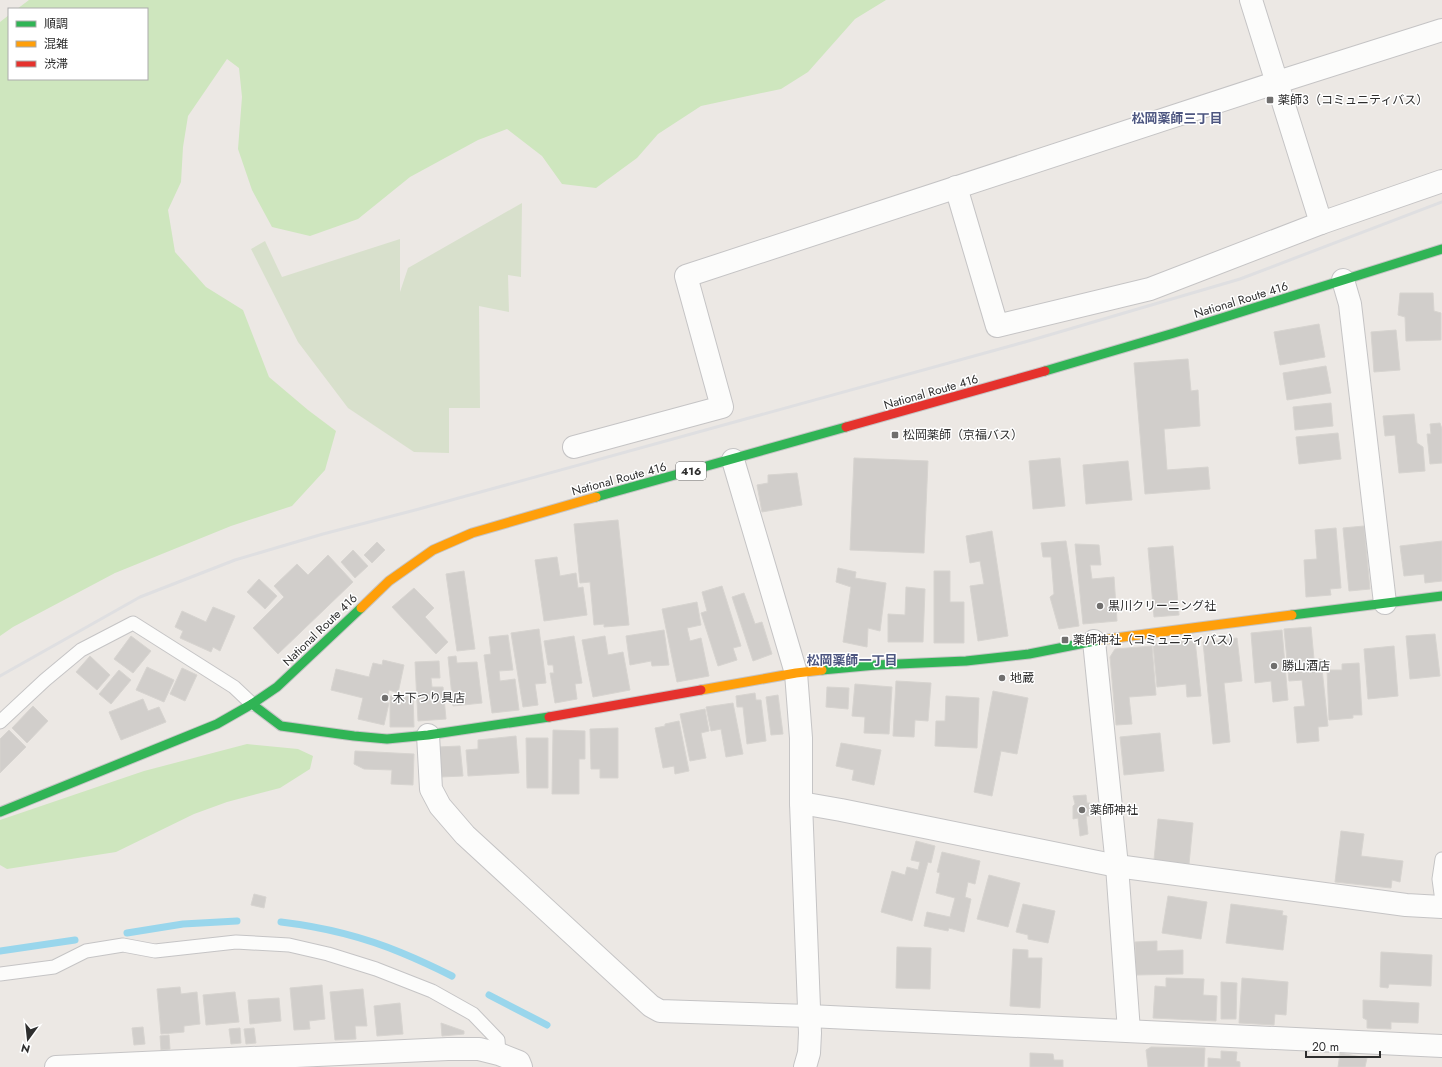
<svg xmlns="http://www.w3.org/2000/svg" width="1442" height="1067" viewBox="0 0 1442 1067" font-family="Jost,'Noto Sans JP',sans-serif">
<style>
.green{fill:#cee6be}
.cemetery{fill:#d8e0cc}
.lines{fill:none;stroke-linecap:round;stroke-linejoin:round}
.stream{stroke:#99d6ec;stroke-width:7}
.building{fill:#d1cecb;stroke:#d7d4d0}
.lane-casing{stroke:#c5c4c5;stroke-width:15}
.street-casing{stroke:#c5c4c5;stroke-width:24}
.fast-casing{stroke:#c5c4c5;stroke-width:11}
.slow-casing{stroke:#c5c4c5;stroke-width:11}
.jam-casing{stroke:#c5c4c5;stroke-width:11}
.lane{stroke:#fcfcfb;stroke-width:13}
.street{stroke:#fcfcfb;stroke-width:22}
.fast{stroke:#30b455;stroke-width:9}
.slow{stroke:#ff9f0a;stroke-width:9}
.jam{stroke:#e5322d;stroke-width:9}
.rail{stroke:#dfdfe1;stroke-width:3}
.poi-dot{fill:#706f6e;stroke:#fff;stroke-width:1.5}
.labels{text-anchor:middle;stroke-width:3;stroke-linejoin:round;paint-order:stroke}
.shield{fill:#fff;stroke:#6d6d6d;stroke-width:1}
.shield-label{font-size:11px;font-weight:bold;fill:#2e2e2e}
.poi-label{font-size:12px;fill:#2e2e2e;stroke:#fff;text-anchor:start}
.street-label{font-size:12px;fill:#2e2e2e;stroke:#fff}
.neighbourhood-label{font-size:13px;font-weight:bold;fill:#4d5680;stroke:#fff}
</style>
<rect width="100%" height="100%" fill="#ece8e4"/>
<g class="green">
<polygon points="29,0 886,0 855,19 808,72 781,89 701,106 658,134 637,158 596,188 562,184 542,156 507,129 478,140 410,177 358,219 310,236 272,227 252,190 238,149 242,97 239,68 227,59 188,116 183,147 181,182 168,210 175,252 206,287 243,310 269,377 308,410 336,431 325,470 292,506 231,526 115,573 13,627 0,636 0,22 9,15 9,79 147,79 147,9 17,9"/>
<polygon points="247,744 298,749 313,756 310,769 280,788 227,802 194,814 116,852 7,869 0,865 0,820 144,771"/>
</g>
<polygon class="cemetery" points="522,203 521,277 508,275 509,312 479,306 480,408 449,408 449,453 414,452 348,408 298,342 251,249 265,241 282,277 400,239 400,292 408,268"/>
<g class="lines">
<g class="stream">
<path d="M281,922c42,5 83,15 121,31 17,7 34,15 50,23"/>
<polyline points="127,933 183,924 237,921"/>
<polyline points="0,951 75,940"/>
<polyline points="489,995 547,1025"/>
</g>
</g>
<g class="building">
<polygon points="1400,293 1433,293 1434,311 1441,313 1441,340 1406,341 1405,317 1398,315"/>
<polygon points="1319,324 1325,357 1280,365 1274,332"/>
<polygon points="1396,330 1400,370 1374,372 1371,332"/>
<polygon points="1188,359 1191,391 1198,390 1200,426 1164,429 1167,470 1208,467 1210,489 1145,494 1134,363"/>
<polygon points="1326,366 1331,393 1287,400 1283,373"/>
<polygon points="1331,403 1333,426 1295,430 1293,407"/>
<polygon points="1414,414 1417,443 1423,447 1425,471 1399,473 1395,435 1385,436 1383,416"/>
<polygon points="1440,423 1442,429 1442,463 1430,464 1427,434 1431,434 1430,424"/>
<polygon points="1338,433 1341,459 1299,464 1296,437"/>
<polygon points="854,458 928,461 924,553 850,550"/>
<polygon points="1060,458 1065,506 1033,509 1029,461"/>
<polygon points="1128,461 1132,500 1086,504 1083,465"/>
<polygon points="797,473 802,505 762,512 757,485 768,483 768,475"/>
<polygon points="618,520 629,625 604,627 604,624 594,625 590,582 580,583 574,524"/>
<polygon points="1364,526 1370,589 1349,591 1343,528"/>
<polygon points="1336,528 1341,588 1330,589 1331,595 1306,597 1304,560 1317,559 1315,530"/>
<polygon points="992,531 1008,636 978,641 970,586 984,584 980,561 970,563 966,536"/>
<polygon points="1066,541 1079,626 1059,629 1050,597 1054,594 1051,557 1043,557 1041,543"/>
<polygon points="1442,541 1442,581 1425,583 1424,574 1404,576 1400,546"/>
<polygon points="377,542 385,550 372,563 364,555"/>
<polygon points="1075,544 1099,545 1101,565 1090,565 1092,579 1114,577 1117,621 1083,624"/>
<polygon points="1173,546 1179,615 1154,617 1148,548"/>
<polygon points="353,550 368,566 355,578 341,562"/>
<polygon points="328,555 353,582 278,654 253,628 284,597 274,586 297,564 308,575"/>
<polygon points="557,557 560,576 576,573 578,588 583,587 587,615 544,621 535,560"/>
<polygon points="838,568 856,572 855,578 886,583 880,631 868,628 867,647 843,642 851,587 836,582"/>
<polygon points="464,571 475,649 457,651 446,574"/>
<polygon points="934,571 950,571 950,602 964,602 964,643 934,643"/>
<polygon points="259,579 277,596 265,609 247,592"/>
<polygon points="722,586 741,646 733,648 737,660 718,666 701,613 707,611 702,592"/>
<polygon points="906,587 925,589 923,642 888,642 888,614 905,615"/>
<polygon points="414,588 434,608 425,617 448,642 436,654 392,607"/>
<polygon points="744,593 755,624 762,622 772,654 753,661 732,597"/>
<polygon points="697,602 701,625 687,628 690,641 701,638 709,676 677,682 662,609"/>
<polygon points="213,607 235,616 220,651 213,647 211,652 180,638 183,631 175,627 182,611 206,622"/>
<polygon points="1311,627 1314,659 1321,659 1328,726 1318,727 1319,741 1297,743 1294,707 1305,706 1302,680 1289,681 1284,629"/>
<polygon points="539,629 546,683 535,684 538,705 523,707 511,633"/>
<polygon points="664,630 669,665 652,666 651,661 630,665 626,636"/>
<polygon points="1282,630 1288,700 1273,702 1271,681 1255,683 1251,633"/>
<polygon points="1435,634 1440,676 1410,679 1406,636"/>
<polygon points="508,635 513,670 499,671 500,681 515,679 519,710 492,713 484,655 491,654 489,637"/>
<polygon points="131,636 151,651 133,673 114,659"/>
<polygon points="574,636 582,683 575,684 577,699 555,703 550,673 554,673 553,665 548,665 544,641"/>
<polygon points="605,636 608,655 623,652 630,690 593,697 582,640"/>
<polygon points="1237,638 1242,681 1224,683 1230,742 1213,744 1203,642"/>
<polygon points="1195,640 1201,696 1187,697 1186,684 1157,687 1153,644"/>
<polygon points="1152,646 1156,695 1129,697 1132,724 1116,725 1110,657 1115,649"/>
<polygon points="1394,646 1398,696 1368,699 1364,649"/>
<polygon points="90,656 110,675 97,690 76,672"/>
<polygon points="456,656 457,663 477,662 482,703 453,706 448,657"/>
<polygon points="383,660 404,665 398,693 389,690 386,703 389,703 384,725 358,719 363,698 331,690 336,669 369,677 373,663 382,665"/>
<polygon points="439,661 440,678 431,678 432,687 443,687 446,719 418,721 415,662"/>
<polygon points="1359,663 1362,715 1353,715 1353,718 1329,720 1327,670 1342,670 1342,664"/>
<polygon points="147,667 174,680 164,702 136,690"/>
<polygon points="182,668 197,675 185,701 170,694"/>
<polygon points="119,670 131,680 111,704 99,694"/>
<polygon points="896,681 931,683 928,721 915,720 914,737 893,736"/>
<polygon points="855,684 892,687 889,734 864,733 865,717 852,716"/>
<polygon points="827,687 849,688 848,709 826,707"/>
<polygon points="993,691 1028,698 1017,754 1001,751 992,796 974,792"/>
<polygon points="755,693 756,700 761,700 766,741 747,744 743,707 737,707 736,696"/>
<polygon points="778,695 783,734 771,735 766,697"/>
<polygon points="390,696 413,696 414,727 390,727"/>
<polygon points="946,696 979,698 977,748 935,746 936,721 945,721"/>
<polygon points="143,699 148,711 159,707 166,722 121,740 109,712"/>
<polygon points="733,703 743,754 726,757 721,729 711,731 706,707"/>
<polygon points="33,706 48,721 27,743 12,728"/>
<polygon points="705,709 709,731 701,733 706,758 690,761 680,714"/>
<polygon points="679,721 689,771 675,774 674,766 663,768 655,728 665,726 665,724"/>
<polygon points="618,728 618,778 600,778 600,769 591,769 590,729"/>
<polygon points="9,730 26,747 0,773 0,739"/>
<polygon points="553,730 585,731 585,759 579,759 579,794 552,794"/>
<polygon points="1160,733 1164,771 1124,775 1120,737"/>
<polygon points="516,736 519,773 468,776 466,750 478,749 478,740"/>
<polygon points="526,738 548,738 548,788 527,788"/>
<polygon points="841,743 881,750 874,785 852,780 854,770 836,766"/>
<polygon points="460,746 463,776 440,777 438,747"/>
<polygon points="355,751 414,754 413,785 391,784 392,770 364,769 354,764"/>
<polygon points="1086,795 1087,803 1090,803 1091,816 1086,816 1088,834 1080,836 1078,818 1073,819 1073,806 1075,804 1073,796"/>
<polygon points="1158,819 1193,823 1189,864 1154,860"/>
<polygon points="1341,831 1364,834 1361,856 1403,861 1400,882 1392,880 1391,888 1335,882"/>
<polygon points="916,841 935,846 931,863 928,862 912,921 881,912 892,871 905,875 907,867 918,870 920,862 911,860"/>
<polygon points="942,852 980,861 975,884 968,882 965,897 971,899 964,932 949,928 948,931 924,926 927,912 950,917 955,898 936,893 940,873 937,872"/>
<polygon points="989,875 1020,883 1008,927 977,919"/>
<polygon points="254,894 266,897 264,908 251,905"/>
<polygon points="1168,896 1207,902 1201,939 1162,933"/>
<polygon points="1023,904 1055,911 1048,943 1028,939 1028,935 1016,932"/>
<polygon points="1231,904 1283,911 1282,915 1287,916 1283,950 1226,943"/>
<polygon points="1157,941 1157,951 1183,950 1183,974 1136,975 1135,942"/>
<polygon points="897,947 931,948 930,989 896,988"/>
<polygon points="1013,949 1028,950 1028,958 1042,958 1040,1008 1010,1006"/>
<polygon points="1381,952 1432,955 1431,986 1389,984 1388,988 1380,987"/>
<polygon points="1166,978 1204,979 1203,995 1217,996 1216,1021 1153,1018 1155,986 1166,987"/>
<polygon points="1242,978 1288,982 1286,1015 1275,1014 1274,1025 1239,1023"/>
<polygon points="1221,982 1237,983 1236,1019 1221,1019"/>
<polygon points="322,985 325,1019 309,1021 310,1029 294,1030 290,988"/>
<polygon points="180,987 181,994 197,992 200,1024 184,1026 184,1032 161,1034 157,989"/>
<polygon points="363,989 367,1026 355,1026 356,1039 335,1040 330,992"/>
<polygon points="235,992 239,1022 206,1025 203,995"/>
<polygon points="279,998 281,1021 250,1024 248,1000"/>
<polygon points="1363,1000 1419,1003 1418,1023 1391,1022 1391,1029 1367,1028 1367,1020 1363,1018"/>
<polygon points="400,1003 403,1034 377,1036 374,1006"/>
<polygon points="441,1023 464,1031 464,1034 442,1036"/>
<polygon points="143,1027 145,1044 134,1045 132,1028"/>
<polygon points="240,1028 241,1043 231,1044 229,1029"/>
<polygon points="254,1028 256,1043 246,1044 244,1029"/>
<polygon points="169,1035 170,1049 161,1050 160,1036"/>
<polygon points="1151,1047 1205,1048 1204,1067 1148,1067 1146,1050"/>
<polygon points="1221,1051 1237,1052 1236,1061 1240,1062 1240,1067 1208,1067 1208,1058 1221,1059"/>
<polygon points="1030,1053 1053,1054 1054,1060 1063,1060 1063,1067 1030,1067"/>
<polygon points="1340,1053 1367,1058 1365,1067 1338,1067"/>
</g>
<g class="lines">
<defs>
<g id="lane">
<polyline points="0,722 45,680 81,650 133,623 234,687 252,704"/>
<polyline points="1442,859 1439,879 1442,901"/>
<polyline points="0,974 54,967 86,951 123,945 155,951 236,942 289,945 328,954 376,969 432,991 473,1014 498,1040 499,1054"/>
</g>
<g id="street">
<polyline points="1251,0 1321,223"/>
<polyline points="956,187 997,326 1150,289 1321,223 1442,181"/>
<polyline points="1343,280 1350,304 1385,603"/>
<polyline points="574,447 722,407 686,276 1278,82 1442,30"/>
<polyline points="733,460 796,673 801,738 801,803 810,1033 809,1053 805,1067"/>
<polyline points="1094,641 1117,866 1129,1031"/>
<polyline points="428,735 431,789 440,806 465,835 651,1006 660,1011 809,1016 1442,1046"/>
<polyline points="801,803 841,810 1117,866 1406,905 1442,907"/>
<polyline points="56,1067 448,1049 479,1049 499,1054 519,1062 521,1067"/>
</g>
<g id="fast">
<polyline points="1045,371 1174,333 1442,249"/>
<polyline points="596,497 846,427"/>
<polyline points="1292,615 1442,596"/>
<polyline points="822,670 876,665 966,661 1029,654 1100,640"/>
<polyline points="252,704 281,726 354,736 387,739 428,735 549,717"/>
<polyline points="0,812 217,724 252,704 277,687 361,608"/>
</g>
<g id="slow">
<polyline points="361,608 389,581 433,550 472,533 596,497"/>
<polyline points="1100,640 1292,615"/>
<polyline points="701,690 796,673 822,670"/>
</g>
<g id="jam">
<polyline points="846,427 1045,371"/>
<polyline points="549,717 701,690"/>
</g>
</defs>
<use href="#lane" class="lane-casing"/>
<use href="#street" class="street-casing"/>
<use href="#fast" class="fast-casing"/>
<use href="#slow" class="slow-casing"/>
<use href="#jam" class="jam-casing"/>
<use href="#lane" class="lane"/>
<use href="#street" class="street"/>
<use href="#fast" class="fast"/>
<use href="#slow" class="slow"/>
<use href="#jam" class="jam"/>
<polyline class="rail" points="0,676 140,597 235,560 323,534 419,509 1032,340 1240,279 1442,202"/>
</g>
<g class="poi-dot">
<rect x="1266" y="96" width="8" height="8" rx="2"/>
<rect x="891" y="431" width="8" height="8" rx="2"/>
<circle cx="1100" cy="606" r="4"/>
<rect x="1061" y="636" width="8" height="8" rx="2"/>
<circle cx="1274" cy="666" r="4"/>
<circle cx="1002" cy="678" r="4"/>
<circle cx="385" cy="698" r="4"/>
<circle cx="1082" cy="810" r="4"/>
</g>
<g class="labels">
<rect class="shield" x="676" y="462" width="30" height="18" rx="3"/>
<g class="shield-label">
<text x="691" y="475">416</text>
</g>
<g class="poi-label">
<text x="1278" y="104">薬師３（コミュニティバス）</text>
<text x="903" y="439">松岡薬師（京福バス）</text>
<text x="1108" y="610">黒川クリーニング社</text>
<text x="1073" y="644">薬師神社（コミュニティバス）</text>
<text x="1282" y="670">勝山酒店</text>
<text x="1010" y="682">地蔵</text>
<text x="393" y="702">木下つり具店</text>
<text x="1090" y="814">薬師神社</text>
</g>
<g class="street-label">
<text transform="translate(1241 300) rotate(-17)" y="4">National Route 416</text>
<text transform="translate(931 392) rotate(-16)" y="4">National Route 416</text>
<text transform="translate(619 479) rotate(-15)" y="4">National Route 416</text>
<text transform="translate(320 630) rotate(-44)" y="4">National Route 416</text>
</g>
<g class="neighbourhood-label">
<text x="1177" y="123">松岡薬師三丁目</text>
<text x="852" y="665">松岡薬師一丁目</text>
</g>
</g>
<rect x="8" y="8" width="140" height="72" fill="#ffffff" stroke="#ababab"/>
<rect x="16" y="21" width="20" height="6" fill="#30b455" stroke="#ababab"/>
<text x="44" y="28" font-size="12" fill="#2e2e2e">順調</text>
<rect x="16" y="41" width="20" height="6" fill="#ff9f0a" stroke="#ababab"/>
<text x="44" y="48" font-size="12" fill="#2e2e2e">混雑</text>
<rect x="16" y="61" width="20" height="6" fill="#e5322d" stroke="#ababab"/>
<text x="44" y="68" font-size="12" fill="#2e2e2e">渋滞</text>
<g transform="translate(28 1039) rotate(195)" stroke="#ffffff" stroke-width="3" paint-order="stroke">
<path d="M0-3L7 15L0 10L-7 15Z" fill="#2e2e2e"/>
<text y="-6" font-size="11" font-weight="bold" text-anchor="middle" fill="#2e2e2e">N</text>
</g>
<path d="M1306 1051v6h74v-6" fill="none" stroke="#2e2e2e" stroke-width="2"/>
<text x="1312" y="1051" font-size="12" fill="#2e2e2e" stroke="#ffffff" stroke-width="3" paint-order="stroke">20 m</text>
</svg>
